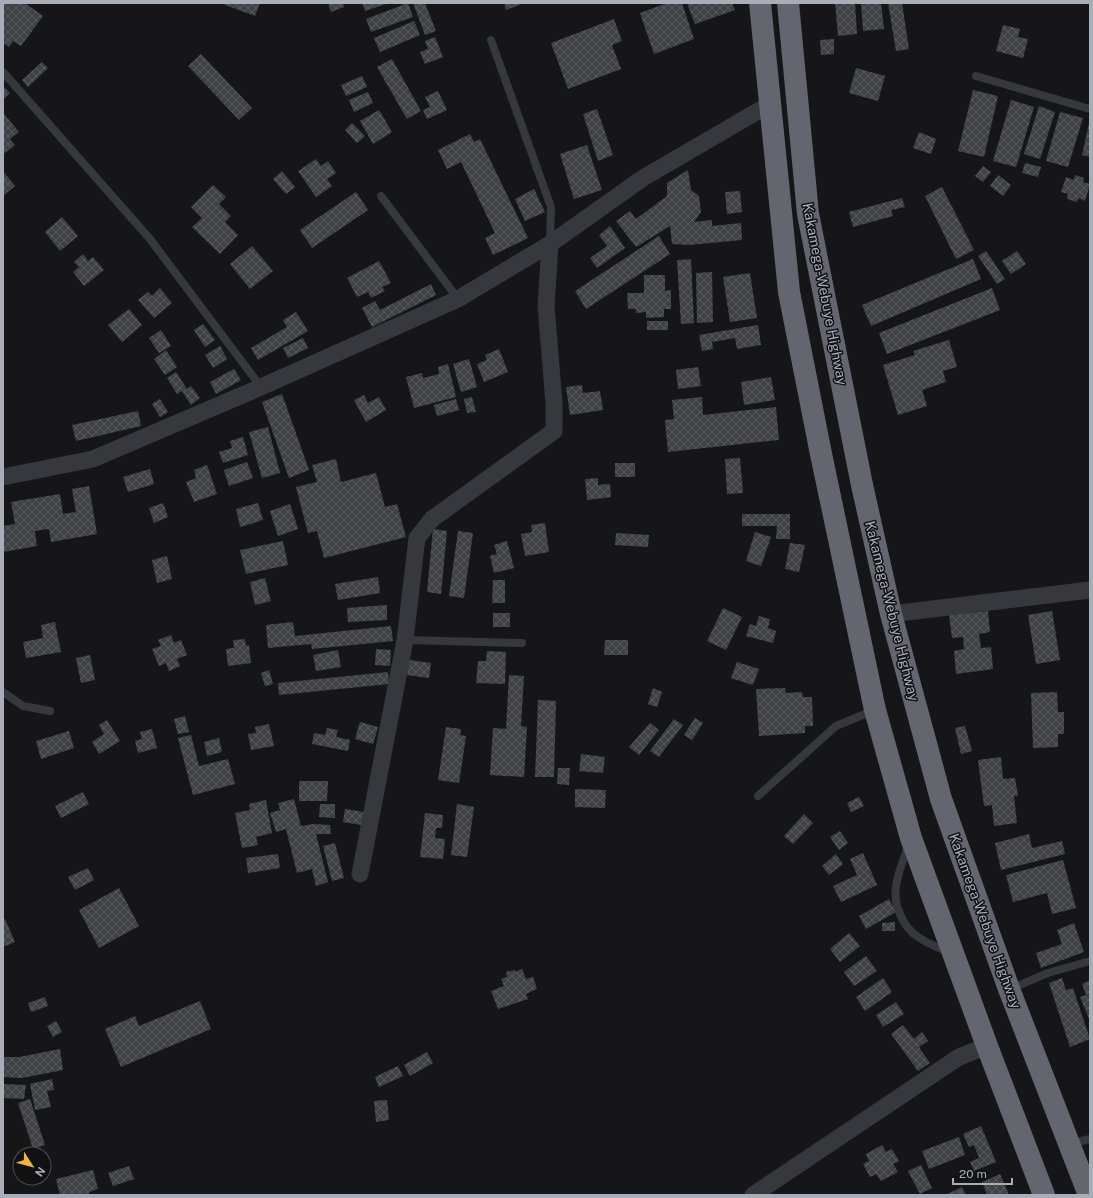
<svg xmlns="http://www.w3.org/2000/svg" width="1093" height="1198" viewBox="0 0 1093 1198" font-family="'Public Sans',sans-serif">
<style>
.building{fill:url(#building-cross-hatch)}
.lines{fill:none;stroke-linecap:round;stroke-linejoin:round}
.lane{stroke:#37383d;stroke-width:8}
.street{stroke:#37383d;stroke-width:17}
.highway{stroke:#63666e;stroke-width:22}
.labels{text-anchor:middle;stroke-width:3;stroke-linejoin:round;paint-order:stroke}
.street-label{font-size:14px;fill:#a8adb8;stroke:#111113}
</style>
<defs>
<pattern id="building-cross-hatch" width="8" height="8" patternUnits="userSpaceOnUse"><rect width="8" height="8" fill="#404145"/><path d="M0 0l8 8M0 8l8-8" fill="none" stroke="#595a5e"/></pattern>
</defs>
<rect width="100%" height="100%" fill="#161618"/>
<g class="building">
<polygon points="3,3 8,3 11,5 12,3 25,3 43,16 21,46 13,41 9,47 3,43"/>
<polygon points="220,3 260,3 255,16"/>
<polygon points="328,3 343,3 344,7 331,12"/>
<polygon points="362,3 389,3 365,11"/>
<polygon points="408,3 413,17 371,32 366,19"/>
<polygon points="413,3 425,3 436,31 425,35"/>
<polygon points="504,3 524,3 506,10"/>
<polygon points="667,3 682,3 694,39 654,54 640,13"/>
<polygon points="687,3 732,3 735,10 695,24"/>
<polygon points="835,3 855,3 857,34 838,36"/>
<polygon points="861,3 881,3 884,29 863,31"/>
<polygon points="888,3 902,3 909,49 896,51"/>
<polygon points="614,19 622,41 612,45 621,69 568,89 551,43"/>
<polygon points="414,21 420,35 380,52 374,38"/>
<polygon points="1003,25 1020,29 1018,37 1028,39 1023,58 996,51"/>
<polygon points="435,37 443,57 425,64 420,52 428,49 425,41"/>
<polygon points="834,39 834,54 821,55 820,40"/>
<polygon points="201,54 252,108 239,120 188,66"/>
<polygon points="392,59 421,111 407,119 377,67"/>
<polygon points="42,62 48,68 28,87 22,80"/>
<polygon points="856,68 885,76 878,101 849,93"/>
<polygon points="362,76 367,87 346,96 341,85"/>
<polygon points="3,86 10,93 3,100"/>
<polygon points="973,90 998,96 984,157 958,151"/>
<polygon points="438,91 447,110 427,119 423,110 430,107 425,97"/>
<polygon points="368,92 373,103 354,112 349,100"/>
<polygon points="1011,100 1034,107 1016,167 993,161"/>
<polygon points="1039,106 1055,112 1040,159 1024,154"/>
<polygon points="597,109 613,155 598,161 583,114"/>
<polygon points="379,110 392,132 373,144 360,121"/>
<polygon points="1060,112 1083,118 1068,167 1046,161"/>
<polygon points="4,114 19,132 10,139 15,145 5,153 3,151 3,115"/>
<polygon points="352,123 365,136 357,143 345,130"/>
<polygon points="1089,123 1090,123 1090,157 1082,155"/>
<polygon points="919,132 936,139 931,154 913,148"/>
<polygon points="470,134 474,142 480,139 528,238 493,255 485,238 495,233 461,162 447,169 438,150"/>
<polygon points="587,145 602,190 574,199 560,154"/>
<polygon points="316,159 321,166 328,161 336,173 327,179 332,186 316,197 298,171"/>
<polygon points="1025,163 1041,167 1038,177 1022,173"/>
<polygon points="983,166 991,172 983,182 975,176"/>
<polygon points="688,170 691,190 699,196 701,212 694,222 712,220 712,226 741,223 742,240 689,245 672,244 670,226 636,247 616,221 630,211 636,219 667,196 667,183"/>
<polygon points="3,171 15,186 3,196"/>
<polygon points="282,171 295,187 286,194 273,179"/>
<polygon points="998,175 1011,185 1003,196 990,186"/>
<polygon points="1075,175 1084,178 1083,182 1090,184 1085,201 1079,198 1077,202 1067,199 1068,194 1061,192 1066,177 1074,180"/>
<polygon points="213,185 226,197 219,204 231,216 225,222 238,235 220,254 192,227 202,218 191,207"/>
<polygon points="942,187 974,250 956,259 925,196"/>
<polygon points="534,189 545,212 525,221 515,199"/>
<polygon points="740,191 742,212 727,214 725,192"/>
<polygon points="356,192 368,210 312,248 300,230"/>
<polygon points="902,198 905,207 891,210 893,216 853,227 849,212"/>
<polygon points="62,217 78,236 60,251 45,232"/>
<polygon points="610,226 625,248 597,268 590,258 607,246 599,235"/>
<polygon points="659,236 670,254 586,309 575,291"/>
<polygon points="252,246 273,271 250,289 230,264"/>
<polygon points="986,251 1005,279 997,284 978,256"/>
<polygon points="1017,251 1026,264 1011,274 1002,261"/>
<polygon points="83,254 88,261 93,257 104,270 84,286 73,272 79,267 74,262"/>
<polygon points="691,259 694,323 681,324 677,260"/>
<polygon points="973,259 981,279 871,326 862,305"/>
<polygon points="379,261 391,283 382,287 385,291 371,298 368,292 357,297 347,278"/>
<polygon points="712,272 713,322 697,323 696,273"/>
<polygon points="750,273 757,318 730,322 723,277"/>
<polygon points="644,275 665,275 665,291 671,290 671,309 664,309 664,317 646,318 646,312 636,313 636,309 628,309 627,293 644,293"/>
<polygon points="431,284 436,295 372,327 362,308 375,301 380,310"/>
<polygon points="160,288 172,303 154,318 138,300 148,292 152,296"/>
<polygon points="992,288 1000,310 887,354 879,333"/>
<polygon points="129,309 142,325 122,342 108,325"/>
<polygon points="296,312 308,331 258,360 251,348 287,327 283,320"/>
<rect x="647" y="321" width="21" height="9"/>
<polygon points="203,324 215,340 205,347 194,330"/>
<polygon points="758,325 761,345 737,349 735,338 712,342 713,349 702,351 699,335"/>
<polygon points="161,330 171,346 159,353 149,338"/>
<polygon points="303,338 308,348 288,358 283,348"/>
<polygon points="949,340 957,367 943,371 946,382 922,390 927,406 898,415 883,365 915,355 913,351"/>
<polygon points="220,346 227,359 213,368 205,355"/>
<polygon points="499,349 508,372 484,382 477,364 487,360 485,355"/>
<polygon points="166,350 177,367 165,375 154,359"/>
<polygon points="469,359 477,387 461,392 453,364"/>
<polygon points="448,364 456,397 414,408 406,377 422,373 423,378 439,374 438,367"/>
<polygon points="698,367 701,386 678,389 676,370"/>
<polygon points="234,369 241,380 216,394 210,382"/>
<polygon points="176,372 187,389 191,386 200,398 191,405 182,391 177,394 167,378"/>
<polygon points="771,377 775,400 744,405 741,382"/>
<polygon points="582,385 583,393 600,391 603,410 570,415 566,387"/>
<polygon points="282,394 309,470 289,478 262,402"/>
<polygon points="364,395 368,403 379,397 386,410 366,422 354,400"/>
<polygon points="472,397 476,412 467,413 464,399"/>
<polygon points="702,397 703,415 776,407 779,440 668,452 665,420 674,419 672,400"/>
<polygon points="160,399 168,412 160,417 152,404"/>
<polygon points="456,399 459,410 437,416 434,405"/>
<polygon points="138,411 141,426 76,441 72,425"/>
<polygon points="268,427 280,473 262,478 249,432"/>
<polygon points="243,437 248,455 223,463 219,452 232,448 230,441"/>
<polygon points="740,458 743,493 727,494 725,459"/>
<polygon points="336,459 341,482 376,473 385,507 397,504 406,537 324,558 317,531 308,533 296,487 317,482 312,465"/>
<polygon points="247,462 253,478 229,486 224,470"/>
<rect x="615" y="463" width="20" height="14"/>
<polygon points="207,465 217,494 194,502 186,482 196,478 194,470"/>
<polygon points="150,469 154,484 128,492 123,477"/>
<polygon points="598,478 598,485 610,484 611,497 587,500 585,479"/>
<polygon points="89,486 97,534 51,542 49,529 35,531 37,546 3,552 3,526 15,524 11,502 60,494 63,514 76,512 72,489"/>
<polygon points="163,503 168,517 154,523 149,508"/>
<polygon points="258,503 263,520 240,527 236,509"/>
<polygon points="290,504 298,529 278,536 270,511"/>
<polygon points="742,514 790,514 790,539 776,539 777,526 742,526"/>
<polygon points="545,523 549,552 525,556 521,534 532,532 531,525"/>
<polygon points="433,529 447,531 441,594 427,592"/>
<polygon points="458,531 473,533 464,598 449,596"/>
<polygon points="755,532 771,537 761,566 746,561"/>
<polygon points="616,533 649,535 648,547 615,545"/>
<polygon points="283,541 288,565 246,574 240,550"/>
<polygon points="507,541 514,568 494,573 490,556 497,554 494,545"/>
<polygon points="790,543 805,545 799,572 785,569"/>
<polygon points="167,556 172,579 157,583 152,560"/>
<polygon points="378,577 380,593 338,600 335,584"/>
<polygon points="265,578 271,601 255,605 250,582"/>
<polygon points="493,580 505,580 505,603 492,603"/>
<polygon points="387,605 387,620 348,622 347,608"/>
<polygon points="723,608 742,617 726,650 707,641"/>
<polygon points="988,611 990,632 979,634 981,648 991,647 993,669 956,674 954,651 964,649 963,637 952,638 949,615"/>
<polygon points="1052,611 1060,660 1036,664 1028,615"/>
<rect x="493" y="613" width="17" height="14"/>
<polygon points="759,616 770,619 768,628 776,631 773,643 746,636 750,624 756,626"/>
<polygon points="55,622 61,652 26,658 23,642 43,638 41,625"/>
<polygon points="293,622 295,636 391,626 393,641 312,649 311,644 268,648 266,625"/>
<polygon points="171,635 174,643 181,640 187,655 177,659 180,666 169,671 166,663 159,666 152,649 161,646 158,640"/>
<polygon points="245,639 246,646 249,645 251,663 228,666 226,649 234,648 233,640"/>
<polygon points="605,640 628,640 628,655 604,655"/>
<polygon points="376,649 391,650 390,666 375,665"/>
<polygon points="338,650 341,667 316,671 313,655"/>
<polygon points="487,651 506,652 505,684 476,683 478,661 486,661"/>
<polygon points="90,655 95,680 81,683 76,658"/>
<polygon points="409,660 431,663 429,678 407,675"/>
<polygon points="737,662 759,669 753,685 731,678"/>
<polygon points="269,670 273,684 265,686 261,673"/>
<polygon points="388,672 389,684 279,695 278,683"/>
<polygon points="509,675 524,676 521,726 527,727 524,777 490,775 493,728 506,729"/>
<polygon points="653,688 662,692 657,707 648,704"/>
<polygon points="785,688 786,693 802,692 803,697 812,697 813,726 805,726 805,733 759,736 756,689"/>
<polygon points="1057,692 1058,712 1064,712 1064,734 1058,734 1058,747 1033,748 1031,693"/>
<polygon points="538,700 556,701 554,777 535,777"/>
<polygon points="185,716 189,732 178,734 174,719"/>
<polygon points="695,718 703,723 692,740 684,735"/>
<polygon points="674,719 683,725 659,757 650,751"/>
<polygon points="107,720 120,741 99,754 92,742 104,734 99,725"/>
<polygon points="360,722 378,727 373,744 355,739"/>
<polygon points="650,723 659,730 639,755 629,747"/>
<polygon points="269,724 274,746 251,750 248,734 256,733 255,727"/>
<polygon points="965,726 972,751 961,754 955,728"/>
<polygon points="446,727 461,729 460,735 466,736 459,783 438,780"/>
<polygon points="327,728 338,730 336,737 350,740 348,751 312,744 314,733 325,735"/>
<polygon points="152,729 157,748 138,753 135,741 142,739 140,732"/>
<polygon points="69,731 74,748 41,759 36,741"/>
<polygon points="191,735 199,766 228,759 235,784 193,795 178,738"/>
<polygon points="219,738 222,752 207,756 204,742"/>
<polygon points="581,754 605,757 603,773 579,771"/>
<polygon points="1001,757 1003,779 1015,778 1018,796 1014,796 1017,823 994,826 992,805 984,806 978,760"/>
<polygon points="558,768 570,768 569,785 557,784"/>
<polygon points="299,781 328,781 327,801 299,801"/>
<polygon points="575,789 606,790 605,808 575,807"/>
<polygon points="83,792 89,804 61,818 55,806"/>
<polygon points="859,797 864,806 851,812 847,803"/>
<polygon points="294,799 301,826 313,824 330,825 331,834 316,834 328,882 316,886 312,869 297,873 286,829 276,832 270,813 280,810 278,803"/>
<polygon points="266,800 272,833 256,837 258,845 242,848 235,813 250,810 249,804"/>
<polygon points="320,804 335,804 335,818 319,817"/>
<polygon points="457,804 474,807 467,857 451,855"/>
<polygon points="345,809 364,812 362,825 343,822"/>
<polygon points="425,813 443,815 442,828 436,828 435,838 445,839 443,859 420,857"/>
<polygon points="804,814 813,823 793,844 784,836"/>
<polygon points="840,831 848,843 839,850 830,837"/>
<polygon points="1029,834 1032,848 1062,841 1065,854 1001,870 995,843"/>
<polygon points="335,843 344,878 332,881 323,846"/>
<polygon points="863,853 877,885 841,902 833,886 857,875 850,859"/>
<polygon points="278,854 280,868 248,873 246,858"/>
<polygon points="836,854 843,864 829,875 822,866"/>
<polygon points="1063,860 1076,908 1052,914 1047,893 1013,902 1006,875"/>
<polygon points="88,868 94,880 75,890 68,877"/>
<polygon points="119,888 139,926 99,948 79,910"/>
<polygon points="889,899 896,912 866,929 859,916"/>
<polygon points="5,919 15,942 3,947 3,920"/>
<polygon points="895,922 895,931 882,931 882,923"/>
<polygon points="1074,923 1084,952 1041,968 1036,953 1062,944 1057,930"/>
<polygon points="849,933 860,946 840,962 830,949"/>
<polygon points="866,956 877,971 854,986 844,972"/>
<polygon points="522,969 526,979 533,977 537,989 526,994 528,999 498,1009 491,991 504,986 501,979 507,977 506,972 515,970 515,972"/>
<polygon points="883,978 892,992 865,1011 856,997"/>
<polygon points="1062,978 1066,990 1073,988 1090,1039 1070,1047 1049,983"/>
<polygon points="1090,980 1090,1021 1080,997 1086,995 1082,984"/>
<polygon points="45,997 48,1006 31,1012 28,1003"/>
<polygon points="200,1001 211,1029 121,1067 105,1029 135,1016 139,1026"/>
<polygon points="896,1002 904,1014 883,1027 876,1015"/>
<polygon points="56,1021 62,1032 53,1037 47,1026"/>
<polygon points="903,1025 914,1039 922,1032 928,1041 919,1047 930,1063 918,1071 891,1034"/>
<polygon points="60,1049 63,1070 22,1078 3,1077 3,1057 19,1057"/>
<polygon points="427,1052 433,1063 410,1076 404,1065"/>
<polygon points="398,1066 403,1076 379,1087 375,1077"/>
<polygon points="52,1079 54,1090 47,1091 51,1107 35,1110 30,1084"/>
<polygon points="3,1084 26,1085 24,1099 3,1098"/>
<polygon points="30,1099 45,1145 33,1149 18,1103"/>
<polygon points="387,1100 389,1120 376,1122 374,1101"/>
<polygon points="981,1126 996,1162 974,1171 970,1162 979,1158 974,1145 969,1147 963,1134"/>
<polygon points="959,1137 965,1155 929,1169 922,1151"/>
<polygon points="882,1145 886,1152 892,1149 899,1161 893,1164 898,1172 881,1181 876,1174 870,1177 863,1164 869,1161 866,1154"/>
<polygon points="921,1165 932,1188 920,1194 908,1171"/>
<polygon points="129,1166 134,1179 113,1186 108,1173"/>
<polygon points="93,1170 98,1189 89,1192 89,1195 60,1195 56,1179"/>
<polygon points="1000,1174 1009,1195 987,1195 982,1182"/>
<polygon points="962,1187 966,1195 945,1195"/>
</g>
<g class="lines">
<g class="lane">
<polyline points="491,40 551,207 550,243"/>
<polyline points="3,72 150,239 261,387"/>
<polyline points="976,76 1090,109"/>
<polyline points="381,196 458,299"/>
<polyline points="405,640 522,643"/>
<polyline points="3,692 23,706 50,711"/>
<polyline points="758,796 836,726 875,710"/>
<path d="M909,844c-5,14 -11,28 -13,42 -3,19 7,41 22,51 10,7 21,11 31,15"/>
<polyline points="1010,989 1048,973 1090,961"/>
<polyline points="1069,1144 1090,1139"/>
</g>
<g class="street">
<polyline points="3,477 93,459 261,387 458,299 550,244 643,178 770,104"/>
<polyline points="891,614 1090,590"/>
<polyline points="360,874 405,640 417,538 432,519 554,431 554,403 546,306 550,244"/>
<polyline points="753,1195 959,1057 987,1046"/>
</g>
<g class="highway">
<polyline points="760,3 789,292 821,454 875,710 911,838 987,1046 1044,1195"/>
<polyline points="788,3 808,214 862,485 891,614 941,799 1009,989 1089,1195"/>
</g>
</g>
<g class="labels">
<g class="street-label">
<text transform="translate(825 294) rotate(79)" y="5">Kakamega-Webuye Highway</text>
<text transform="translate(892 611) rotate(76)" y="5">Kakamega-Webuye Highway</text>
<text transform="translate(985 921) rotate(70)" y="5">Kakamega-Webuye Highway</text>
</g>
</g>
<rect width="1093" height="1198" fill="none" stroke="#a8adb8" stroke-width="8"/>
<g transform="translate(32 1166) rotate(126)"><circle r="19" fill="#111113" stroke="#4d4f55"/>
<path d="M0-3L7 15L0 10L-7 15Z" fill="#f3b334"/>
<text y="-6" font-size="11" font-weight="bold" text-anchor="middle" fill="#a8adb8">N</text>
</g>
<path d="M953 1178v6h59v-6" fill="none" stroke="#a8adb8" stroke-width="2"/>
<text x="959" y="1178" font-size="12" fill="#a8adb8" stroke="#111113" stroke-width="3" paint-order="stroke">20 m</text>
</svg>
